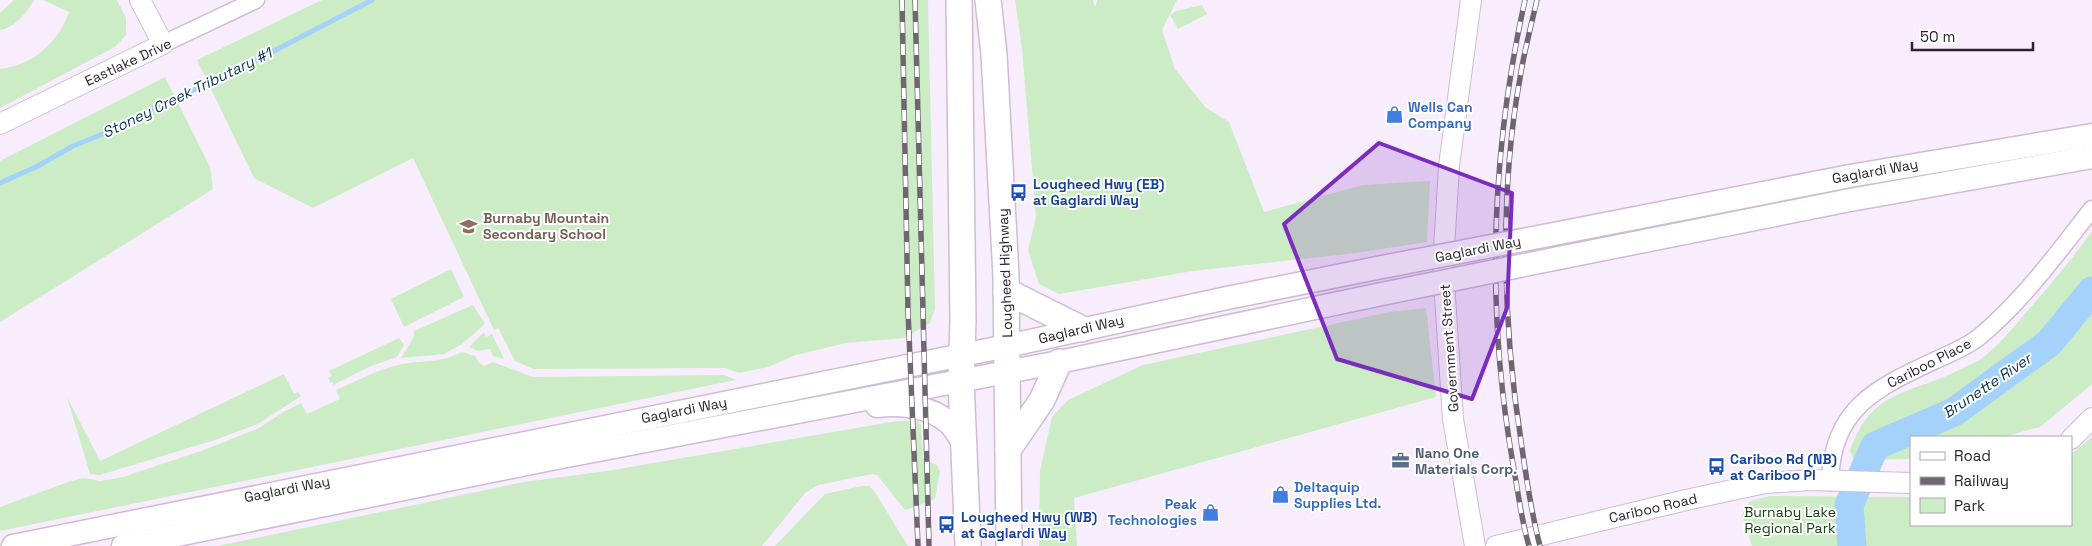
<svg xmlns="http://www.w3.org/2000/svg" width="2092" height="546" viewBox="0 0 2092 546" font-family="'Space Grotesk',sans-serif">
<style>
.green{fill:#ccecc6}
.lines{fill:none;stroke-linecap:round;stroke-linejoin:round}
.stream{stroke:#a5d2fa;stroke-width:5}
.river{stroke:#a5d2fa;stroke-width:29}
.minor-casing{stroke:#cebcd4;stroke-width:19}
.tertiary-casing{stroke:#cebcd4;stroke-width:22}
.secondary-casing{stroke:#cebcd4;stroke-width:25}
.primary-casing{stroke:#cebcd4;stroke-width:28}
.minor{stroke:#fff;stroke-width:16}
.tertiary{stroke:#fff;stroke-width:20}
.secondary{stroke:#fff;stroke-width:22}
.primary{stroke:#fff;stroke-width:25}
.rail-casing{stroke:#6f6671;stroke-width:5.5}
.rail{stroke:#fff;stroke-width:4;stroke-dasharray:11;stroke-linecap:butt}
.secondary-bridge-casing{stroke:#cebcd4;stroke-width:25;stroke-linecap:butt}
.secondary-bridge{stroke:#fff;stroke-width:22}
.marked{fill:#7b2cbf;fill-opacity:0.2;stroke:#7b2cbf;stroke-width:4;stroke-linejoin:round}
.labels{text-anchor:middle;stroke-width:4;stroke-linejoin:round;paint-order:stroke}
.street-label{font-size:14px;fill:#29222b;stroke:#fff}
.shop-label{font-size:14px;font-weight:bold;fill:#366cbe;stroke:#fff;text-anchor:start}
.transit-label{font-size:14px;font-weight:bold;fill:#164399;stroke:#fff;text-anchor:start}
.education-label{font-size:14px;font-weight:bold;fill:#785e54;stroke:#fff;text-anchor:start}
.service-label{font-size:14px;font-weight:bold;fill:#4e5e75;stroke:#fff;text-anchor:start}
.park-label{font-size:14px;fill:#13430b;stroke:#fff}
.water-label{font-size:15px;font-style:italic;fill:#053252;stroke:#fff}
</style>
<rect width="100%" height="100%" fill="#f8edfc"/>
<g class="green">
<path d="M14,0h20c-8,14 -19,27 -34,30v-17z"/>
<path d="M43,0h74l9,18v17l-11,12 -115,61v-39c33,-4 58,-26 69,-57z"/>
<polygon points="322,0 928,0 935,309 930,323 904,338 846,343 796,355 768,367 739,373 725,368 534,369 515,361 498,328 494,330 413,158 313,208 254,178 197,60"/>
<polygon points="1015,0 1093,0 1095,8 1097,0 1177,0 1162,30 1175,69 1205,107 1229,122 1264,212 1363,185 1430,181 1427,242 1356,253 1193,271 1059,294 1039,284 1028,250 1036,217 1022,49"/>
<polygon points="1202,5 1207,14 1178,29 1170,15 1176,11"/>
<polygon points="165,77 210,167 213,189 0,322 0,161"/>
<path d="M2092,231v153l-52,43 -38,10h-91v22l-57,1 -4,-9c23,-65 60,-55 113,-83 8,-4 17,-7 23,-13 17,-14 30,-31 44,-47 22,-25 43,-50 62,-77z"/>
<polygon points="451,269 464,297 404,327 391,299"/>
<polygon points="473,305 485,324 462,344 444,354 401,358 414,337 414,331"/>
<polygon points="1426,308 1436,397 1074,498 1077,546 1039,546 1040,471 1052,417 1068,400 1143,365 1389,312"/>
<polygon points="484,332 486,337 492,334 504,359 493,356 490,349 478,351 469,347"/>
<polygon points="399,338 404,345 397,357 371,366 333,385 332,382 330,383 328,378 332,376 329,371"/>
<path d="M462,352l13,4 4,7 5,3 9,-4 40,15 191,-2 12,5 -736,151v-24l68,-25 16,-4 16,3 23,-4 84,-28 52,-21 26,-17 16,-8 6,11 33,-15 -4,-9c21,-9 40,-20 62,-25 26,-6 37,0 64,-13z"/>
<polygon points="284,374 294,394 298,392 301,396 258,424 215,440 100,475 90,474 67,397 100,461"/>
<polygon points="897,421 917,421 921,425 923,458 937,465 940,471 935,499 905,510 877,475 872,474 818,485 805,493 762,546 218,546 524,482 607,471"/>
<polygon points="2092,437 2092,546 1752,546 1742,515 1750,501 1770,496 1911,497 1911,525 2071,525 2071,454"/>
<polygon points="862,486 869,486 874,491 908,546 775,546 825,494"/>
</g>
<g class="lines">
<polyline class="stream" points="0,183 36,167 73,146 127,124 159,105 226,76 372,0"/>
<polyline class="river" points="1852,546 1849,505 1875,446 1954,412 2049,343 2092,291"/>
<defs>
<g id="minor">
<polyline points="163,44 256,0"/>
<path d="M1830,482c2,-74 46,-94 106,-122 15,-7 31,-13 43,-23 43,-35 79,-85 113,-128"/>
</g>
<g id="tertiary">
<polyline points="1471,0 1449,166 1443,266 1453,419 1475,546"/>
<polyline points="0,124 163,44 140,0"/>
<polyline points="2071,439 2092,418"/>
<polyline points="1496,546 1686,500 1765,483 1811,480 1911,483"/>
</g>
<g id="secondary">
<polyline points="1559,233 1850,176 2092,135"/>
<polyline points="1559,258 1850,200 2092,157"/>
<path d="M877,406c23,-3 55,0 73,18 5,5 9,13 14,19"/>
<polyline points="13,546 1007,346 1227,298 1377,268"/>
<polyline points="123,546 551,459 1059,362 1377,295"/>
</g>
<g id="primary">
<polyline points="959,0 963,321 961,380 968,546"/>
<polyline points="988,0 994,54 1006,276 1009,546"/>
<polyline points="1006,291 1082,329"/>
<polyline points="1008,450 1042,400 1059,362"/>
</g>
</defs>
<use href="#minor" class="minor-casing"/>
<use href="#tertiary" class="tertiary-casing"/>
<use href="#secondary" class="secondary-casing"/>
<use href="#primary" class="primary-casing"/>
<use href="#minor" class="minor"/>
<use href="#tertiary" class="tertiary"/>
<use href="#secondary" class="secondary"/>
<use href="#primary" class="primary"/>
<defs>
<g id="rail">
<polyline points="902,0 908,311 918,546"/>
<polyline points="915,0 929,546"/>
<path d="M1525,0c-34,153 -39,310 -12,464 5,27 8,55 16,82"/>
<path d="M1537,0c-6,26 -13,52 -17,78 -21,116 -17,248 1,363 5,36 10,71 19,105"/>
</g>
</defs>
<use href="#rail" class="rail-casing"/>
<use href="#rail" class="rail"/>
<defs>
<g id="secondary-bridge">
<polyline points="1377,268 1559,233"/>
<polyline points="1377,295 1559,258"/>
</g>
</defs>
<use href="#secondary-bridge" class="secondary-bridge-casing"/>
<use href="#secondary-bridge" class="secondary-bridge"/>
</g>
<path class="marked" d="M1379,143l133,50 -5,115 -35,91 -135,-40 -53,-135z"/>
<defs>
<symbol id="shop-bare" viewBox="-9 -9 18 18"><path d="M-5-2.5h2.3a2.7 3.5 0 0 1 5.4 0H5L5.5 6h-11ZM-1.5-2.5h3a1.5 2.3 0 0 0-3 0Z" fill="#3f7fe0" stroke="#fff" stroke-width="2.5" paint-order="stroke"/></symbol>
<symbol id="bus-bare" viewBox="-9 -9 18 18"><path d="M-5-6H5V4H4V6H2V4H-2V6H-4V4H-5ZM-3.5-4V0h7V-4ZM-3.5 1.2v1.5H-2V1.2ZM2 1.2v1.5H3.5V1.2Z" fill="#1a4fb4" stroke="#fff" stroke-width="2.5" paint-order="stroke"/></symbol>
<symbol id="school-bare" viewBox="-9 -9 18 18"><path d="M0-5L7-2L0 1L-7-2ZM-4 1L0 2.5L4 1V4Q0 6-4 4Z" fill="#8d6e63" stroke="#fff" stroke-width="2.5" paint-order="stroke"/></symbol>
<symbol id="office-bare" viewBox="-9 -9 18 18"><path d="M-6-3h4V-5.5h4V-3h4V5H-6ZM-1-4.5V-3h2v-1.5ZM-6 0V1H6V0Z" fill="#5c6f8a" stroke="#fff" stroke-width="2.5" paint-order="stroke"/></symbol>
</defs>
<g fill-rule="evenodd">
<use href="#shop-bare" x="1382" y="102" width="25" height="25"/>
<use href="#bus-bare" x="1006" y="180" width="25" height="25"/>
<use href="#school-bare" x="456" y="214" width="25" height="25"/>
<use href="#office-bare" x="1388" y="448" width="25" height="25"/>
<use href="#bus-bare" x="1704" y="454" width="25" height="25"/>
<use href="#shop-bare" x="1268" y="482" width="25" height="25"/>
<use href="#shop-bare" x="1198" y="500" width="25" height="25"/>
<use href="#bus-bare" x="934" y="512" width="25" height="25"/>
</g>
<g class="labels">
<g class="street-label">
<text transform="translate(128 62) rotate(-25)" y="5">Eastlake Drive</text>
<text transform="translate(1875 171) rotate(-10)" y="5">Gaglardi Way</text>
<text transform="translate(1478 249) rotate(-11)" y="5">Gaglardi Way</text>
<text transform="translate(1005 273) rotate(-92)" y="5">Lougheed Highway</text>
<text transform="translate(1081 329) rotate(-13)" y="5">Gaglardi Way</text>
<text transform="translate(1449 348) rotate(-94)" y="5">Government Street</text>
<text transform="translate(1929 363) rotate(-27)" y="5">Cariboo Place</text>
<text transform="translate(684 410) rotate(-11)" y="5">Gaglardi Way</text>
<text transform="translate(287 489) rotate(-11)" y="5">Gaglardi Way</text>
<text transform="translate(1653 508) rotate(-13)" y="5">Cariboo Road</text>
</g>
<g class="shop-label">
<text x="1408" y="112">Wells Can<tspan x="1408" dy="16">Company</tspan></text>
<text x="1294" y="492">Deltaquip<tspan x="1294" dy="16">Supplies Ltd.</tspan></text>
<text x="1197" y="509" text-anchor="end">Peak<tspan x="1197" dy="16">Technologies</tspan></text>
</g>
<g class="transit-label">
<text x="1033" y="189">Lougheed Hwy (EB)<tspan x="1033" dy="16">at Gaglardi Way</tspan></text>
<text x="1730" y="464">Cariboo Rd (NB)<tspan x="1730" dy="16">at Cariboo Pl</tspan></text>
<text x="961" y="522">Lougheed Hwy (WB)<tspan x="961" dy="16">at Gaglardi Way</tspan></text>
</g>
<g class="education-label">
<text x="483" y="223">Burnaby Mountain<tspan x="483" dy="16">Secondary School</tspan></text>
</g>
<g class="service-label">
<text x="1415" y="458">Nano One<tspan x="1415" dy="16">Materials Corp.</tspan></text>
</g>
<g class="park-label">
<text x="1790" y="517">Burnaby Lake<tspan x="1790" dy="16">Regional Park</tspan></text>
</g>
<g class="water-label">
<text transform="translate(187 93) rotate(-26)" y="5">Stoney Creek Tributary #1</text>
<text transform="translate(1987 386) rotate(-34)" y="5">Brunette River</text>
</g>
</g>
<rect x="1910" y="436" width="162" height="90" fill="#ffffff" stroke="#a9a7aa"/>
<rect x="1920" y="452" width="25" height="8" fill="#ffffff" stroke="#a9a7aa"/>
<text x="1954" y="461" font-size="15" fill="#29222b">Road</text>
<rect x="1920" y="477" width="25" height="8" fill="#6f6671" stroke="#a9a7aa"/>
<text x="1954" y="486" font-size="15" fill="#29222b">Railway</text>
<rect x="1920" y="498" width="25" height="15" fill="#ccecc6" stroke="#a9a7aa"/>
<text x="1954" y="511" font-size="15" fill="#29222b">Park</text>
<path d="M1912 42v8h121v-8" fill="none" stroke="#29222b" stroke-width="2.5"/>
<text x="1920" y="42" font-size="15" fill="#29222b" stroke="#ffffff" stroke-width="4" paint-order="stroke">50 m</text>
</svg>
